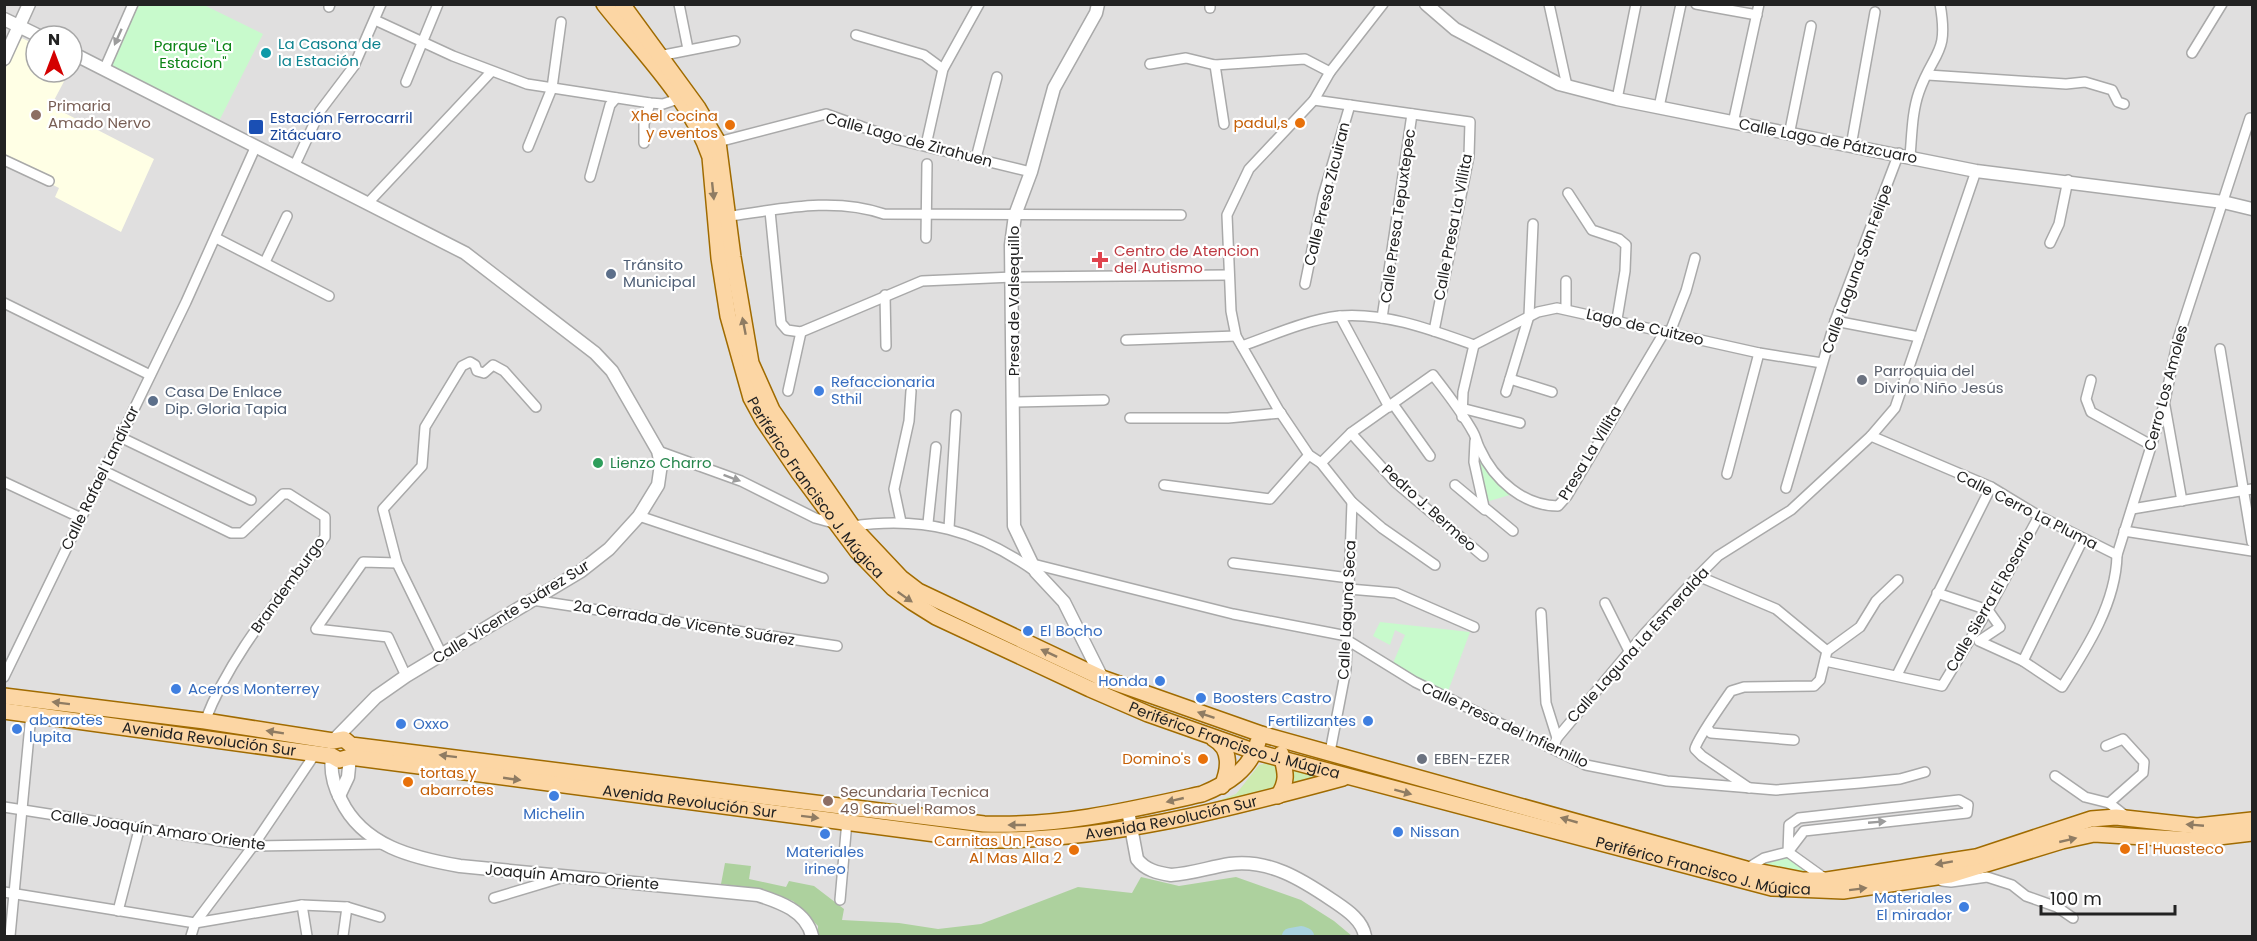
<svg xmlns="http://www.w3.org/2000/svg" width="2257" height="941" viewBox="0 0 2257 941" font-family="Poppins,sans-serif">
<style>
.residential{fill:#e0dfdf;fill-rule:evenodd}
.education{fill:#ffffe5}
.grass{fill:#cdebb0}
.forest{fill:#add19e}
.park{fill:#c8facc}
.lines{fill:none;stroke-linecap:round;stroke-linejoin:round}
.river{stroke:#aad3df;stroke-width:16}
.minor-casing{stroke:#a9a9a9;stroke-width:12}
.tertiary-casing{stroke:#a9a9a9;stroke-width:15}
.primary-casing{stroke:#a06b00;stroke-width:18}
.minor{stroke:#fff;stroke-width:9}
.tertiary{stroke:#fff;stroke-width:12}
.primary{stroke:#fcd6a4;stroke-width:15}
.oneway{fill:#9c9c9c}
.oneway2{fill:#8f7c63}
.culture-dot{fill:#0f9aa8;stroke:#fff;stroke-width:2}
.education-dot{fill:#8d6e63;stroke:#fff;stroke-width:2}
.food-dot{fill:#e8710a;stroke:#fff;stroke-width:2}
.transit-dot{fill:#1a4fb4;stroke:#fff;stroke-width:2}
.health-dot{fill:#e0444e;stroke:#fff;stroke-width:2}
.service-dot{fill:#5c6f8a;stroke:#fff;stroke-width:2}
.worship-dot{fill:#6b7280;stroke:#fff;stroke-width:2}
.shop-dot{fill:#3f7fe0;stroke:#fff;stroke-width:2}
.leisure-dot{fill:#2e9e5b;stroke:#fff;stroke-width:2}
.labels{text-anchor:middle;stroke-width:4.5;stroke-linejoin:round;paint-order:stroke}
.culture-label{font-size:15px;fill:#0d838f;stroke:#fff;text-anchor:start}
.park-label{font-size:15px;fill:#0c8416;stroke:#fff}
.education-label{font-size:15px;fill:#785e54;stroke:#fff;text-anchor:start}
.food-label{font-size:15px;fill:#c56008;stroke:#fff;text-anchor:end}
.transit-label{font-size:15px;fill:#164399;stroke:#fff;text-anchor:start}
.street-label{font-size:15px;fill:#222;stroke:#fff}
.health-label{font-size:15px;fill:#be3a42;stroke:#fff;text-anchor:start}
.service-label{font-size:15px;fill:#4e5e75;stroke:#fff;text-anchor:start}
.worship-label{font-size:15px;fill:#5b616d;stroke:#fff;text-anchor:start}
.shop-label{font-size:15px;fill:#366cbe;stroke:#fff;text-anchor:start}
.leisure-label{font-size:15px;fill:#27864d;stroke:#fff;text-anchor:start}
</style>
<rect width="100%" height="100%" fill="#f2efe9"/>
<path class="residential" d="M5,5h2247v931h-2247zM36,36h36v36h-36z"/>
<polygon class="education" points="22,38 36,45 36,72 69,72 51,106 154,159 121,232 55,197 59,188 5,161 4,71"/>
<polygon class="grass" points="1268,763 1310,772 1313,777 1309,781 1199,808 1236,794 1259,765"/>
<polygon class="forest" points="725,863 751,866 749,879 786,887 789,881 814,886 844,909 842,920 899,923 938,929 981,924 1078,887 1132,893 1141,877 1179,886 1236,877 1301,900 1334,921 1352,936 818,936 818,926 793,901 765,890 721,884"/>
<g class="park">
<polygon points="139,5 204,5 263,34 218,123 107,67"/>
<polygon points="1477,449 1513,494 1486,502 1477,466"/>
<polygon points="1380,622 1470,632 1447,694 1417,680 1393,663 1405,635 1395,630 1390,645 1373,636"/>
<polygon points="1787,855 1818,874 1754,867"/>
</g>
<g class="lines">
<polyline class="river" points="1290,936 1301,934 1306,936"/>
<defs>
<g id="minor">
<polyline points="679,4 688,49"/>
<polyline points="1210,4 1210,8"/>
<polyline points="1383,4 1330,72 1314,100 1249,169 1227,215 1231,311 1236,336 1278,409 1309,455 1321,463 1352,502 1382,528 1435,565"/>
<polyline points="1549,4 1567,86"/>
<polyline points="1696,4 1757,15"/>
<polyline points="329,7 330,4"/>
<polyline points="375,20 453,56 527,84 650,103 663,104 678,99"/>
<polyline points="856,35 924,55 943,69"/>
<polyline points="2192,53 2222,4"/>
<polyline points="659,56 735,41"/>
<polyline points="1150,64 1186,58 1215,65 1305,59 1330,72"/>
<polyline points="1215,65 1224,124"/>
<polyline points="104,70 133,4"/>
<polyline points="1928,75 2066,84 2085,82 2112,90 2118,102 2124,104"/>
<polyline points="406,82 438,4"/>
<polyline points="1617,99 1636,4"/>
<polyline points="1314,100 1470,122 1469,156 1434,331"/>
<polyline points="1659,107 1681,4"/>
<polyline points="1733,123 1759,4"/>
<polyline points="1789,135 1811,26"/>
<polyline points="718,142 826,114 899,140 1031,172"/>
<polyline points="644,143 644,124 650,103"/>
<polyline points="926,145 943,69 979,4"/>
<polyline points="1851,146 1875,12"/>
<polyline points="528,147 552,88 561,22"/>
<path d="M1910,156c2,-22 2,-44 9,-64 15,-42 30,-37 21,-88"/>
<polyline points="976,158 997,77"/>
<polyline points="4,160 49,181"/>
<polyline points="294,167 320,111 354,66 381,4"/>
<polyline points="590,177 610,105 616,98"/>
<polyline points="1568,193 1592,230 1619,239 1626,245 1625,271 1617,319"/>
<polyline points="368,203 491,72"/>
<polyline points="770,211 781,323 787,330 801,332 922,281 1013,277 1228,275"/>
<path d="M724,217c53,-7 108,-21 160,-3l297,1"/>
<polyline points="216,238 329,296"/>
<polyline points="926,238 927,164"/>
<polyline points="2050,243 2059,224 2068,180"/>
<polyline points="265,262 287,216"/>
<polyline points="1566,281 1566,309"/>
<polyline points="1305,284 1323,196 1350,105"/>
<polyline points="885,295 886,346"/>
<polyline points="4,303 150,375"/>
<polyline points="1340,316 1389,407"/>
<polyline points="1382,318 1412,114"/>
<polyline points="1835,321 1919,337"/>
<polyline points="1670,332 1686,291 1695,258"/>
<polyline points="1126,340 1236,336"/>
<polyline points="1474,345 1538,312 1557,308 1759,353 1822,363"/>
<path d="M1242,346c31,-11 64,-26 97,-30 46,-4 93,14 135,29"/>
<polyline points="2220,349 2252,542"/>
<polyline points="1510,379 1552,392"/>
<polyline points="2091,380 2086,399 2091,412 2151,445"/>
<polyline points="788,391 801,332"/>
<polyline points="1506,392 1529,316 1533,224"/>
<polyline points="1013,402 1104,400"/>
<polyline points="1393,404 1430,456"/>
<polyline points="2165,406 2182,501"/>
<polyline points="1465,409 1520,423"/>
<polyline points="1462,417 1463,392 1474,345"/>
<polyline points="1130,418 1228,418 1281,413"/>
<polyline points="1351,433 1395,482 1483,556"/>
<polyline points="1871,436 1991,487 2039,516 2117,555"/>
<polyline points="120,437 251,500"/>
<polyline points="1475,441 1474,462 1484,507 1513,531"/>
<polyline points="658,451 741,481 815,518 837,524"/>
<path d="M1321,463l30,-30 82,-58c14,18 29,37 40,57 3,5 4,12 7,17 14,31 44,57 78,57l9,-10 98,-165"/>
<path d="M104,471l127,62h11l41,-39h6l36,23v20c-43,59 -94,116 -120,184"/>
<polyline points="1727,474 1759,353"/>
<polyline points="4,482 81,518"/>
<polyline points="1164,485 1270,499 1309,455"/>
<polyline points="1455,485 1485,510"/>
<polyline points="1786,488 1835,321 1899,153"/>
<polyline points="2132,509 2252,489"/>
<polyline points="639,516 823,578"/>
<polyline points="901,522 894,489 909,421 911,391"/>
<polyline points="928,523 936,447"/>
<path d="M852,526c72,-10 125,4 184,46"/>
<polyline points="949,528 956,415"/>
<polyline points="2124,531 2252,551"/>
<polyline points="397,563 363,562 316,629 388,637 406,676"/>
<polyline points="1233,563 1349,578"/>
<polyline points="1033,564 1233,614 1347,636"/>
<polyline points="1698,576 1776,609 1827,651"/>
<polyline points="1349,589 1396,593 1474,627"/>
<path d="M1937,593l51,17 12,17 -21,14 44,20 39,26c25,-39 54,-84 55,-132l47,-150 14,-66 72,-221"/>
<polyline points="532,600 837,646"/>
<polyline points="1605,603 1629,651"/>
<polyline points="1541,613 1546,703 1557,738"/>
<polyline points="1347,640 1415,682 1586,765 1667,781 1776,790 1860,783 1900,779 1925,772"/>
<polyline points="1827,651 1860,627 1876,601 1898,580"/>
<polyline points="442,655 397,563 383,509 422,466 425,427 462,366 470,362 475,365 477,371 484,373 493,365 504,371 536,407"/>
<polyline points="1825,661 1942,686 1988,610 2039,516"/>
<polyline points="2023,661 2083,539"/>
<polyline points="1897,675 1991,487"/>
<polyline points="4,677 186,302 255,148"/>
<polyline points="1708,729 1711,733 1794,740"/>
<polyline points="2106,746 2123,739 2144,762 2143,773 2109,803"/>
<polyline points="1553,748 1557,738 1645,633 1698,576 1718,556 1791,510 1871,436 1895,408 1976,171"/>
<polyline points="1330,752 1346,669 1352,502"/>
<polyline points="2055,776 2085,797 2109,803 2127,817"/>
<path d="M1749,788l-47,-32 -7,-7c1,-8 29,-48 36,-58l13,-4 70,-1 6,-6 7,-29"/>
<polyline points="4,807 253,846 383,844"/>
<polyline points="1788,852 1827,880"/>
<polyline points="1746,869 1764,858 1788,852 1804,831 1967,813 1968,805 1959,800 1799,818 1789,825 1788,852"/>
<polyline points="1942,881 1951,882 1987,877 2012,885 2026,896 2057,907 2073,918"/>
<polyline points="4,892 195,923 302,905 347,907 380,917"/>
<polyline points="494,898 564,877"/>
<polyline points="840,900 847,821"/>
<polyline points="302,905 307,936"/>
<polyline points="118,911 139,830"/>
<polyline points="10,936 31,714"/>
<polyline points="191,936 195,923 253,846 315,754"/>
<polyline points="343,936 347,907"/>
</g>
<g id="tertiary">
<polyline points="1098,4 1096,13 1054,88 1031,172 1015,215 1011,245 1014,526 1036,572 1064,602 1102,678 1100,680"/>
<polyline points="1426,4 1455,29 1559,84 1617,99 1976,171 2223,202 2252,209"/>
<polyline points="4,19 39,36"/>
<polyline points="72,53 465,253 595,353 612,371 658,451 661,464 658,485 639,516 609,549 581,571 406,676 376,697 333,741"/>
<polyline points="4,59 29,4"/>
<path d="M332,756c-2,16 1,29 9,44 22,46 72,58 119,66l298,29c22,7 48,16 54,41"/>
<polyline points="339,796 348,777 350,757"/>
<path d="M1128,811l9,48c8,11 21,14 34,16 20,-1 39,-8 59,-11 39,-5 71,15 102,36 13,9 30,19 33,36"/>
</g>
<g id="primary">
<path id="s1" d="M604,4c37,47 87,96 106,153l9,101 9,58 23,82 12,22 36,53 58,78 36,37 19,14 24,15 154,72 58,25 108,38 516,136 71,3 107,-16 112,-34 32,-7 99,6 59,-7"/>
<polyline points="622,4 698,108 718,142 733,257 751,363 772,410 852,526 901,578 918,591 1102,678 1261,734 1746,869 1803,880 1827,880 1976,857 2091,819 2116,817 2197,826 2252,820"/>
<path d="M4,696l201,25 128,20 11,-2 7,6 633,79c75,3 146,-14 218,-30 25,-10 48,-24 56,-52"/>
<path id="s2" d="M4,711l328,45 7,4 11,-3 631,83c123,2 244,-30 362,-62"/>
<path d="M1214,739c18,10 15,31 8,47"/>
<path d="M1278,796c11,-16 7,-25 3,-42"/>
</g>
</defs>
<use href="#minor" class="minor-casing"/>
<use href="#tertiary" class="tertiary-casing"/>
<use href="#primary" class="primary-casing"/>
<use href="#minor" class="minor"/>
<use href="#tertiary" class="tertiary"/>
<use href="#primary" class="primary"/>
</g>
<defs><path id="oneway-solid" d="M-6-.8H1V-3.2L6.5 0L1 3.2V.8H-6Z" transform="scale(1.5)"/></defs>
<g class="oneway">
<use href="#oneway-solid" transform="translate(118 37) rotate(114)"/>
<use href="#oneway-solid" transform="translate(732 478) rotate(20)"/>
<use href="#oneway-solid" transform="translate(1877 822) rotate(-5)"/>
</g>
<g class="oneway2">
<use href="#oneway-solid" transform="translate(713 191) rotate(84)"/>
<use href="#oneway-solid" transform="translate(744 326) rotate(-101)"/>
<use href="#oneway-solid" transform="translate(905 597) rotate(35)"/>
<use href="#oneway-solid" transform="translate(1049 653) rotate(-155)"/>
<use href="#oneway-solid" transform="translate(61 703) rotate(-173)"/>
<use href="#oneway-solid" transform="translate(1206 715) rotate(-161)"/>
<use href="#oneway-solid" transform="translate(275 732) rotate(-171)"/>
<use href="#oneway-solid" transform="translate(448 756) rotate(-173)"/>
<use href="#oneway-solid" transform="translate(512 779) rotate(8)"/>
<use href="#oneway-solid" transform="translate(1403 792) rotate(15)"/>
<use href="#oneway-solid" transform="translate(1175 800) rotate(167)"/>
<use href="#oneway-solid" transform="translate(810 817) rotate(7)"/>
<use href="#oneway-solid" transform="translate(1569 820) rotate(-164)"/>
<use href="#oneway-solid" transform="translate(1017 825) rotate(180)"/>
<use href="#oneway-solid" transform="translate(2195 825) rotate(-175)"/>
<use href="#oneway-solid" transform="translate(2068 840) rotate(-13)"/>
<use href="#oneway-solid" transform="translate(1944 863) rotate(170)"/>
<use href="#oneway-solid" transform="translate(1858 889) rotate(-7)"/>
</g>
<circle class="culture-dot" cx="266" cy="53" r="6"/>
<g class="education-dot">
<circle cx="36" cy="115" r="6"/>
<circle cx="828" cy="801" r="6"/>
</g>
<g class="food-dot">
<circle cx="1300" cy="123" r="6"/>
<circle cx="730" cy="125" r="6"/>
<circle cx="1203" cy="759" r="6"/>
<circle cx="408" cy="782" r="6"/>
<circle cx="2125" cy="849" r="6"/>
<circle cx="1074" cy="850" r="6"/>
</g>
<rect class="transit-dot" x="248" y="119" width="16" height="16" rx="3"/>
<path class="health-dot" d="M1097 251h6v6h6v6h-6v6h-6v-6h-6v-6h6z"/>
<g class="service-dot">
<circle cx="611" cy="274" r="6"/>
<circle cx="153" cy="401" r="6"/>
</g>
<g class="worship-dot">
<circle cx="1862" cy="380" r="6"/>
<circle cx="1422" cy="759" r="6"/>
</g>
<g class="shop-dot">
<circle cx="819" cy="391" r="6"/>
<circle cx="1028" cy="631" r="6"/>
<circle cx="1160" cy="681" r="6"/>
<circle cx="176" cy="689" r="6"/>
<circle cx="1201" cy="698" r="6"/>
<circle cx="1368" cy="721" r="6"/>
<circle cx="401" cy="724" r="6"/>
<circle cx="17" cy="729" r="6"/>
<circle cx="554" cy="796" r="6"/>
<circle cx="1398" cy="832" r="6"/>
<circle cx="825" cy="834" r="6"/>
<circle cx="1964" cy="907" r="6"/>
</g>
<circle class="leisure-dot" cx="598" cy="463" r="6"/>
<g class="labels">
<g class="culture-label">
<text x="278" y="49">La Casona de<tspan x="278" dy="17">la Estación</tspan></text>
</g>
<g class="park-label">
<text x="193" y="51">Parque "La<tspan x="193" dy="17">Estacion"</tspan></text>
</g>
<g class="education-label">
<text x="48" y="111">Primaria<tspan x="48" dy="17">Amado Nervo</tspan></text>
<text x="840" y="797">Secundaria Tecnica<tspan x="840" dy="17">49 Samuel Ramos</tspan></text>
</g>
<g class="food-label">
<text x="718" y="121">Xhel cocina<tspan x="718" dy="17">y eventos</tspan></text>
<text x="1288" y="128">padul,s</text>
<text x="1191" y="764">Domino's</text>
<text x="420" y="778" text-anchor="start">tortas y<tspan x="420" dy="17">abarrotes</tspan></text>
<text x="1062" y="846">Carnitas Un Paso<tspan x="1062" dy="17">Al Mas Alla 2</tspan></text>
<text x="2137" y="854" text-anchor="start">El Huasteco</text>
</g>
<g class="transit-label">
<text x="270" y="123">Estación Ferrocarril<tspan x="270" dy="17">Zitácuaro</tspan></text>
</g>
<g class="street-label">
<text transform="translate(909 140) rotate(15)" y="5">Calle Lago de Zirahuen</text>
<text transform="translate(1828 141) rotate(11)" y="5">Calle Lago de Pátzcuaro</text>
<text transform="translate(1327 194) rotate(-76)" y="5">Calle Presa Zicuiran</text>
<text transform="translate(1398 216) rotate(-82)" y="5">Calle Presa Tepuxtepec</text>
<text transform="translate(1453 227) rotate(-79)" y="5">Calle Presa La Villita</text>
<text transform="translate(1857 269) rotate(-70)" y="5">Calle Laguna San Felipe</text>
<text transform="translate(1014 301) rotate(-90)" y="5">Presa de Valsequillo</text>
<text transform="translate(1645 327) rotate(13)" y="5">Lago de Cuitzeo</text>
<text transform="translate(2166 388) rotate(-75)" y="5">Cerro Los Amoles</text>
<text transform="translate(1590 453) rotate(-59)" y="5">Presa La Villita</text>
<text transform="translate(100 478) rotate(-64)" y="5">Calle Rafael Landívar</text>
<text dy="5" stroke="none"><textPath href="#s1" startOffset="543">Periférico Francisco J. Múgica</textPath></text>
<text transform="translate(1429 508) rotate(42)" y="5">Pedro J. Bermeo</text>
<text transform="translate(2027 510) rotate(27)" y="5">Calle Cerro La Pluma</text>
<text transform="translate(288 585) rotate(-54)" y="5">Brandemburgo</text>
<text transform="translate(1990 601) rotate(-60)" y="5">Calle Sierra El Rosario</text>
<text transform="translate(1347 610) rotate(-87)" y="5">Calle Laguna Seca</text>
<text transform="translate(511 612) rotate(-32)" y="5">Calle Vicente Suárez Sur</text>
<text transform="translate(684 623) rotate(9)" y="5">2a Cerrada de Vicente Suárez</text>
<text transform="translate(1638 645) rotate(-48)" y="5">Calle Laguna La Esmeralda</text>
<text transform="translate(1505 725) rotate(25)" y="5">Calle Presa del Infiernillo</text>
<text dy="5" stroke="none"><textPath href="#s2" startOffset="207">Avenida Revolución Sur</textPath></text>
<text dy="5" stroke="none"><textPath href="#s1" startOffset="1046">Periférico Francisco J. Múgica</textPath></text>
<text dy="5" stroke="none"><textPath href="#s2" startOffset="693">Avenida Revolución Sur</textPath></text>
<text dy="5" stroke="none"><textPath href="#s2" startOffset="1179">Avenida Revolución Sur</textPath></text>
<text transform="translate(158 830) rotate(8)" y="5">Calle Joaquín Amaro Oriente</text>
<text dy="5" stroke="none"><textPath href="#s1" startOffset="1532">Periférico Francisco J. Múgica</textPath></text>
<text transform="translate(572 877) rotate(5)" y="5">Joaquín Amaro Oriente</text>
</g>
<g class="health-label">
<text x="1114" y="256">Centro de Atencion<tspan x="1114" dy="17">del Autismo</tspan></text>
</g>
<g class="service-label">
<text x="623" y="270">Tránsito<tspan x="623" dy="17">Municipal</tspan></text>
<text x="165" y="397">Casa De Enlace<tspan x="165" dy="17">Dip. Gloria Tapia</tspan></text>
</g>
<g class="worship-label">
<text x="1874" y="376">Parroquia del<tspan x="1874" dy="17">Divino Niño Jesús</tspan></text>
<text x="1434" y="764">EBEN-EZER</text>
</g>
<g class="shop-label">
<text x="831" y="387">Refaccionaria<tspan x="831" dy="17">Sthil</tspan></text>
<text x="1040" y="636">El Bocho</text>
<text x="1148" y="686" text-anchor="end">Honda</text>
<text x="188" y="694">Aceros Monterrey</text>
<text x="1213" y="703">Boosters Castro</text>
<text x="29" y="725">abarrotes<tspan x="29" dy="17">lupita</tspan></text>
<text x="1356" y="726" text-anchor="end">Fertilizantes</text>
<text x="413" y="729">Oxxo</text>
<text x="554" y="819" text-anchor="middle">Michelin</text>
<text x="1410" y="837">Nissan</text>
<text x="825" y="857" text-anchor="middle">Materiales<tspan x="825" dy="17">irineo</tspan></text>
<text x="1952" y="903" text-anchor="end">Materiales<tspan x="1952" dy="17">El mirador</tspan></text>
</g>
<g class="leisure-label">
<text x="610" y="468">Lienzo Charro</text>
</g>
</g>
<rect width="2257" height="941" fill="none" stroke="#222222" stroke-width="12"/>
<g transform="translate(54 54)"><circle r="28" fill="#ffffff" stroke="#a7a7a7" stroke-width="1.5"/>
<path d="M0-4.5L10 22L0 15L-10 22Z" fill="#d40000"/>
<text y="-9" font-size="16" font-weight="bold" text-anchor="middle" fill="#222222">N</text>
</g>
<path d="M2041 905v9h134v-9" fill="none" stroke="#222222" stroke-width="3"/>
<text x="2050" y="905" font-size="18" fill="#222222" stroke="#ffffff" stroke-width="4.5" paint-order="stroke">100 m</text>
</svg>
